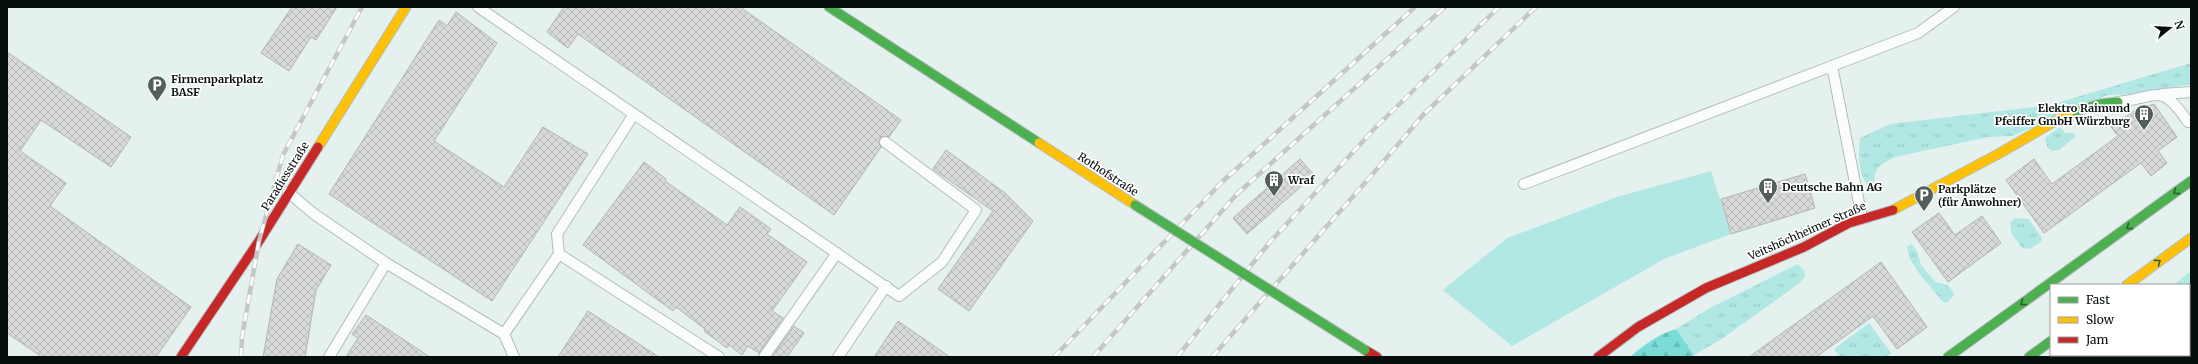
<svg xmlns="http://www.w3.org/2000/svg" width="2198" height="364" viewBox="0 0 2198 364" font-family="Merriweather,serif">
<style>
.grass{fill:url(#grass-tufts)}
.forest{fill:url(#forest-firs)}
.garden{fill:#b1e8e3}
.building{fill:url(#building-cross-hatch);stroke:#b1b4b1}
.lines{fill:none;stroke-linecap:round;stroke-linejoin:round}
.lane-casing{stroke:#b3bdbb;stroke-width:12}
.fast-casing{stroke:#b3bdbb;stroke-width:11}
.slow-casing{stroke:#b3bdbb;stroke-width:11}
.jam-casing{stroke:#b3bdbb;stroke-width:11}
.lane{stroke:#fbfdfd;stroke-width:10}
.fast{stroke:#4caf50;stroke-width:9}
.slow{stroke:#ffc107;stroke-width:9}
.jam{stroke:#c62828;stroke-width:9}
.rail-casing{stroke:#c5c7c7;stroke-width:4.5}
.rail{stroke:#fff;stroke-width:3;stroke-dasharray:9;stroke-linecap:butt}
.fast-bridge-casing{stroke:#b3bdbb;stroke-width:11;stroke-linecap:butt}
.fast-bridge{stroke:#4caf50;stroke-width:9}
.oneway{stroke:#2a5f2f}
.labels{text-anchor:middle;stroke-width:3.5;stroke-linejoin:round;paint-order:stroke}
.poi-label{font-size:11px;font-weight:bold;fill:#070f0e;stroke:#fff;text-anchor:start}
.street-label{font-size:11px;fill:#070f0e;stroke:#fff}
</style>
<defs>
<pattern id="grass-tufts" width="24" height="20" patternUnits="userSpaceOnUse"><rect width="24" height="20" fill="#b1e8e3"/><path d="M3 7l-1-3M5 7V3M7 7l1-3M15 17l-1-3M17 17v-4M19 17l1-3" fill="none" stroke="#97c6c2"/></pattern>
<pattern id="forest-firs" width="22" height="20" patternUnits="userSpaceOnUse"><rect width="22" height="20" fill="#79dcd6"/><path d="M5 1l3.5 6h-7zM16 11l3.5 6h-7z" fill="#67bcb6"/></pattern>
<pattern id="building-cross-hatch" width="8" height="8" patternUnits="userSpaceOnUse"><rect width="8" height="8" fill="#d7dad6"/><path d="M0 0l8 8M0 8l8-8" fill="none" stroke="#b7bab6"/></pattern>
</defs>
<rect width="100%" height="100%" fill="#e4f1ef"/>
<g class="grass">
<path d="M2191,63v21l-60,10 -24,1 -95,41 -24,1 -93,20 -16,9 -4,7 -1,15h-5c-11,-15 -11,-32 -9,-50l30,-14 160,-19z"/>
<polygon points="2060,127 2065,133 2073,133 2076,136 2059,150 2053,151 2048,148 2045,140 2046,137"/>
<polygon points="2015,218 2029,219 2042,238 2041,242 2030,249 2022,248 2012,234 2010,223"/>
<path d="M1911,244l6,7 4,14 14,17c10,2 15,2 19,13l-7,8 -4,-1 -25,-30 -8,-13 -3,-12z"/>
<polygon points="1798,264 1805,272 1805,277 1797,285 1720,340 1694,355 1676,329 1710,308"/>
<polygon points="2191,271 2191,288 2189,290 2189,285 2173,285"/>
<polygon points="2191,303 2191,357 2173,357 2170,355 2189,355 2189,304"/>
<polygon points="1869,323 1891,353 1886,357 1840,357 1834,349"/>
</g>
<path class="forest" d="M1676,329l18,26 -3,2h-61c14,-12 28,-23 46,-28z"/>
<polygon class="garden" points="1711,171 1731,234 1664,259 1512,346 1443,290 1507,238 1617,197"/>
<g class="building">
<polygon points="292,7 337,7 316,40 311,37 289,71 261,53"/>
<polygon points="564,7 740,7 901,120 889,137 883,136 880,138 879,144 881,147 834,215 578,34 568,48 547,32"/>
<polygon points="456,12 497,43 434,141 504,187 543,127 588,154 492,301 329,194 439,20 447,26"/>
<polygon points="7,52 131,137 111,167 41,120 20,151 66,183 50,206 191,307 156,357 42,357 7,333"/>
<polygon points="2154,104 2177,137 2158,151 2167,163 2151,176 2141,163 2044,233 2006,180 2034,159 2052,184 2118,136 2111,127 2134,111"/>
<polygon points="946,150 1005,193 1033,221 969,311 938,289 993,211 933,169"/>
<polygon points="1300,159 1314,175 1247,234 1233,218"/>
<polygon points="644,162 666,179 665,181 727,225 740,207 771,229 767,234 807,262 772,311 783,318 759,353 748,346 742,355 729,345 727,348 704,331 705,329 676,307 673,311 583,245"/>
<polygon points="1805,174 1815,208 1731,234 1721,199"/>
<polygon points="1939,213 1955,235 1982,216 2001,243 1948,282 1912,232"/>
<polygon points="298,244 331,265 316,290 305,357 263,357 277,279"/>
<polygon points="1881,262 1927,327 1897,349 1873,316 1816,357 1749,357"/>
<polygon points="588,311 659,357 558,357"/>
<polygon points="366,315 430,357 346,357 358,338 352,334"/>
<polygon points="898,321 950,357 874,357"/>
<polygon points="794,326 804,333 787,357 772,357"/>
</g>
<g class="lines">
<defs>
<g id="lane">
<polyline points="478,7 899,296 942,262 976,210 885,142"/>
<polyline points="2162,94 2191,92"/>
<path d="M2118,102c41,-5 43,-20 70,20"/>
<polyline points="1524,184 1832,66"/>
<polyline points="288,192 314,214 386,263 504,334 514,357"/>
<polyline points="1862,218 1832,66 1918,33 1954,7"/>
<polyline points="559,254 719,357"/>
<polyline points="504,334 559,254 557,234 634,114"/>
<polyline points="329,357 386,263"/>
<polyline points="764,357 837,253"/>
<polyline points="838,357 886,286"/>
</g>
<g id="fast">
<polyline points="829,7 1039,143"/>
<polyline points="2069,113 2100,104 2118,102"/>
<polyline points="1948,357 2191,181"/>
<polyline points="2029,357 2051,341"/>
</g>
<g id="slow">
<polyline points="1039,143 1135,205"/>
<polyline points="318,147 406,7"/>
<polyline points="1893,210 2000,153 2069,113"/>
<polyline points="2127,285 2191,238"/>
</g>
<g id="jam">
<polyline points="1365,350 1377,357"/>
<polyline points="2146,355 2151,357"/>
<polyline points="181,357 259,241 318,147"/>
<polyline points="1598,357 1638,327 1706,288 1804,247 1849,223 1893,210"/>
</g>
</defs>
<use href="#lane" class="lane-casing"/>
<use href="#fast" class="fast-casing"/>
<use href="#slow" class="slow-casing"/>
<use href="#jam" class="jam-casing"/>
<use href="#lane" class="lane"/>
<use href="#fast" class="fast"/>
<use href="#slow" class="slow"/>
<use href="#jam" class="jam"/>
<defs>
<g id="rail">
<polyline points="241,357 242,337 259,241 283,155 362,7"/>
<polyline points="1054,357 1223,181 1415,7"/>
<polyline points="1093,357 1237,194 1445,7"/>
<polyline points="1177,357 1270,242 1377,126 1499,7"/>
<polyline points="1212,357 1371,176 1424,114 1536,7"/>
</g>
</defs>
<use href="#rail" class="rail-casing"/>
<use href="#rail" class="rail"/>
<defs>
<polyline id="fast-bridge" points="1135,205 1365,350"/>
</defs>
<use href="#fast-bridge" class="fast-bridge-casing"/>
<use href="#fast-bridge" class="fast-bridge"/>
</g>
<defs><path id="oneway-chevron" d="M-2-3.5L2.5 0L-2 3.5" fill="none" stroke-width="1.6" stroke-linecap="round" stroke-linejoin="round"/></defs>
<g class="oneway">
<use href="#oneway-chevron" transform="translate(2176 192) rotate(143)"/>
<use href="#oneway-chevron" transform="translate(2129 227) rotate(144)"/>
<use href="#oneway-chevron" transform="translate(2158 262) rotate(-36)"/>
<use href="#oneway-chevron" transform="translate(2023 303) rotate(144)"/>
</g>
<defs>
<symbol id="parking-pin" viewBox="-11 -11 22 30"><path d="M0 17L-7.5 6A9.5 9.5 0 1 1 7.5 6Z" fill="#545e5d" stroke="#fff"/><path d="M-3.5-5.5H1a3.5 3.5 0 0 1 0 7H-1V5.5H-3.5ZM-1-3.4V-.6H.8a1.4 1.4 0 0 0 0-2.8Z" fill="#fff"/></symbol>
<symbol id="building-pin" viewBox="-11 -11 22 30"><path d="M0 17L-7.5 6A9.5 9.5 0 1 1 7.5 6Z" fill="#545e5d" stroke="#fff"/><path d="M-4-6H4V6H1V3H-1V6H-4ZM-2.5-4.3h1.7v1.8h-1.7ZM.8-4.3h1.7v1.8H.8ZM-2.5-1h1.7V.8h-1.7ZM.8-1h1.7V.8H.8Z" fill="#fff"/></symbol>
</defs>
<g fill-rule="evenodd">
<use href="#parking-pin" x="146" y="74" width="22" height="30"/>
<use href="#building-pin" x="2133" y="103" width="22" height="30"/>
<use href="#building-pin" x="1263" y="169" width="22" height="30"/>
<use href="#building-pin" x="1757" y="176" width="22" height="30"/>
<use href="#parking-pin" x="1913" y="184" width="22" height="30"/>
</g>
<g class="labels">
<g class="poi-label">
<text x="171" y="83">Firmenparkplatz<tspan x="171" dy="13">BASF</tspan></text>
<text x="2130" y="112" text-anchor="end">Elektro Raimund<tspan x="2130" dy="13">Pfeiffer GmbH Würzburg</tspan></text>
<text x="1288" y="184">Wraf</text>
<text x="1782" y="191">Deutsche Bahn AG</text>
<text x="1938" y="193">Parkplätze<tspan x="1938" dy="13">(für Anwohner)</tspan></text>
</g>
<g class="street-label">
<text transform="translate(1108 174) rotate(33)" y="4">Rothofstraße</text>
<text transform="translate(285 176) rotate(-58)" y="4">Paradiesstraße</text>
<text transform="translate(1807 231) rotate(-24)" y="4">Veitshöchheimer Straße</text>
</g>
</g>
<rect width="2198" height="364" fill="none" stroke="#070f0e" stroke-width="16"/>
<rect x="2050" y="284" width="140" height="72" fill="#ffffff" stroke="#9c9f9f"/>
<rect x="2058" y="297" width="20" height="6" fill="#4caf50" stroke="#9c9f9f"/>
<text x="2086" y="304" font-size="12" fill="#070f0e">Fast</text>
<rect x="2058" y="317" width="20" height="6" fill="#ffc107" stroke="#9c9f9f"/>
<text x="2086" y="324" font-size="12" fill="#070f0e">Slow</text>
<rect x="2058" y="337" width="20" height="6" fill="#c62828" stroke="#9c9f9f"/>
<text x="2086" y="344" font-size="12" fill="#070f0e">Jam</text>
<g transform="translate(2170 28) rotate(72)" stroke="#ffffff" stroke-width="3" paint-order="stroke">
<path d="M0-3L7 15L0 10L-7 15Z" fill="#070f0e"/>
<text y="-6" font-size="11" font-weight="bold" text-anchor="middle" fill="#070f0e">N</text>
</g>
</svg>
